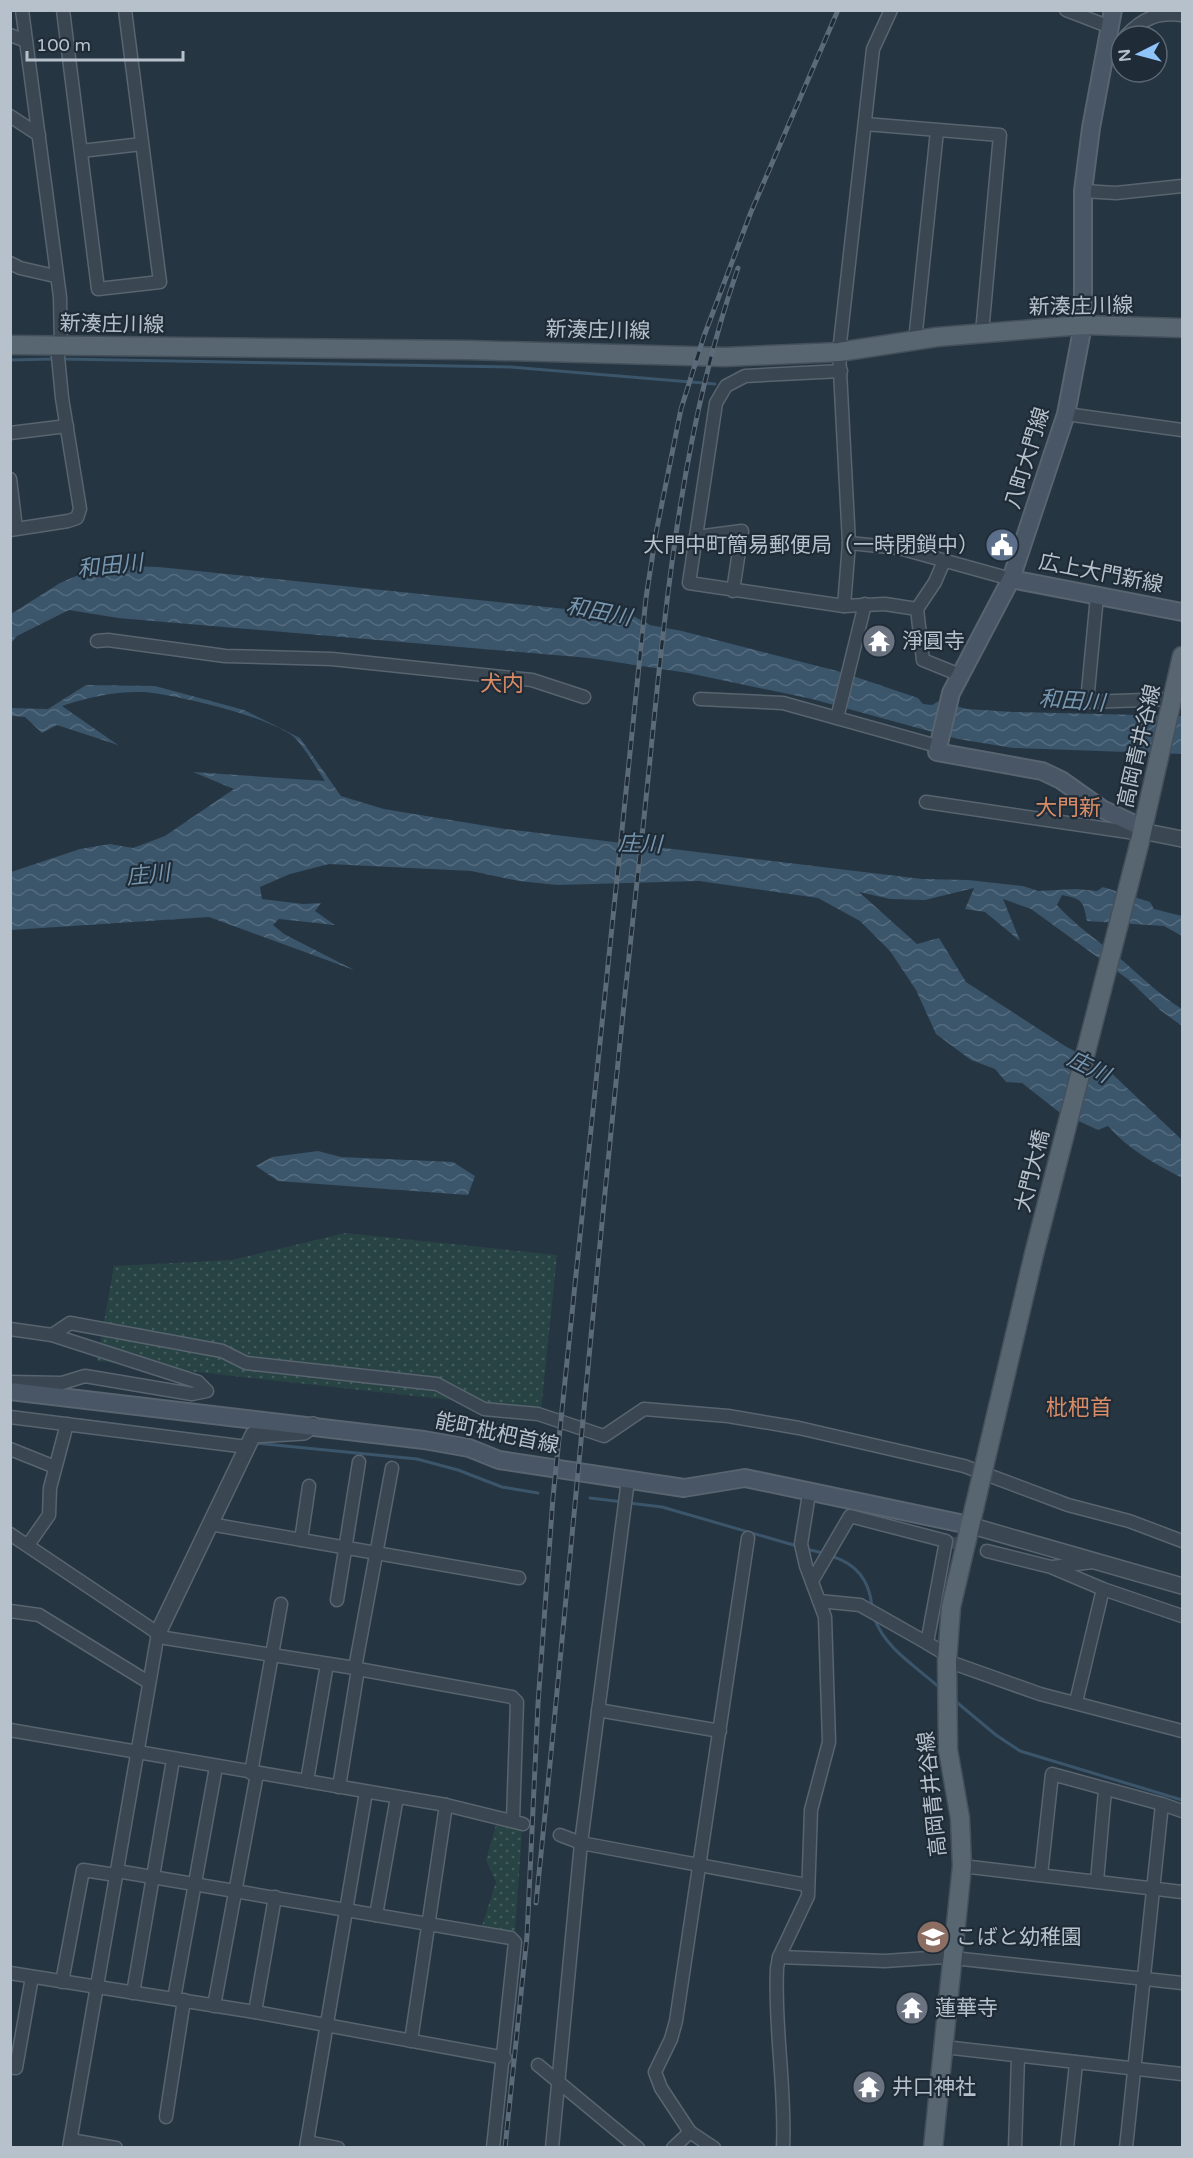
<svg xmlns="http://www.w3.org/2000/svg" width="1193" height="2158" viewBox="0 0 1193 2158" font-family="'Varela Round','Noto Sans JP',sans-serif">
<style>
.grass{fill:url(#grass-dots)}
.water{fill:url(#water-waves)}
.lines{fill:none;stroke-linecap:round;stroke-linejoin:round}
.stream{stroke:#3b556b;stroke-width:3}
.minor-tunnel{stroke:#3c4a57;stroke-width:12;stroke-dasharray:12 6;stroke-linecap:butt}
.minor-casing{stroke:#58646f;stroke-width:15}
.tertiary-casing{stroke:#58646f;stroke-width:18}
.secondary-casing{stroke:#58646f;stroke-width:20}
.primary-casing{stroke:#44505b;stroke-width:21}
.minor{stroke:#3a4752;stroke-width:12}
.tertiary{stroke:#3a4752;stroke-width:15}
.secondary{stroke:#485665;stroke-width:16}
.primary{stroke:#586672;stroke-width:18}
.rail-casing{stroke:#5c6b79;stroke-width:5}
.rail{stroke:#1f2c37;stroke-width:3;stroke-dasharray:9;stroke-linecap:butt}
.primary-bridge-casing{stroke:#44505b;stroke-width:21;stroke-linecap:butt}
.primary-bridge{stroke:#586672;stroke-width:18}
.labels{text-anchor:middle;stroke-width:4.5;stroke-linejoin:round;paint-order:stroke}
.street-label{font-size:21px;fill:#b7c1cc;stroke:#1f2c37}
.poi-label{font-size:21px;fill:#b7c1cc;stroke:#1f2c37;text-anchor:start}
.water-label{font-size:22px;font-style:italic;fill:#7796af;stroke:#1f2c37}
.neighbourhood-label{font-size:22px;fill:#d88b66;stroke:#1f2c37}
</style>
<defs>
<pattern id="grass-dots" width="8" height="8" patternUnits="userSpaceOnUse" patternTransform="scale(1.5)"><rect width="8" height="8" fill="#284343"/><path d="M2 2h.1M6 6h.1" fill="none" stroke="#455c5d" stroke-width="1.8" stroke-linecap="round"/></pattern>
<pattern id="water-waves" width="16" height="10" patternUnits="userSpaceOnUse" patternTransform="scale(1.5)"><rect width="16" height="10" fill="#3b556b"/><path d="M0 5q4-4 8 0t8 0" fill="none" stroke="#556c7f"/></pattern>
</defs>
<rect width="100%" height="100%" fill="#263542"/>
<g class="grass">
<polygon points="345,1233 557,1255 541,1410 97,1361 114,1266 232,1260"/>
<polygon points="496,1825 522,1829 515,1932 482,1926 496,1882 486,1860"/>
</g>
<g class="water">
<polygon points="102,565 159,567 633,616 650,625 682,631 841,672 918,698 923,704 932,705 939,701 967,709 1013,712 1182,716 1182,754 1013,748 958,739 812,699 688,673 589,658 118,618 69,610 17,636 11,643 11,614 60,583"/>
<path d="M86,685l69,1 89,24 56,28 41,58 43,13 121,20 417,50 46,1 55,6 15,5 38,-2 21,2 6,-4 47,15 4,7 28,7v20l-18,-10 -77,-5c-4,-20 -4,-22 -25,-26l-5,10c18,20 39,34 60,51 22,18 42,39 65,53v17l-22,-16 -31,-30 -98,-71 -28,-10 17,42 -35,-29 -20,-3 9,-21 -49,12 -35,-1 -31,-7 58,52 22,-6 27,44 99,64 40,21 77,73v38c-28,-15 -53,-28 -74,-52l-10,4 -39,-18 -37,-29 -16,-1 -11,-13 -24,-9 -35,-26 -20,-44 -26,-39 -30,-30 -42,-23 -119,-17 -142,4 -38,-4 -48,-10 -142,-7 -39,10 -30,13 2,12 41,5 18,-1 -6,8 20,14 -56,-6 -6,6 11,9 70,36 -145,-53 -198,13v-58l69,-23 30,-5 23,4 32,-12 69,-47 -41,-17 132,9c-9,-13 -18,-30 -29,-42 -20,-21 -122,-45 -153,-47 -27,-1 -55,5 -81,14l56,39 -61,-20 -15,8 -17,-16 -14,-1v-8l37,1z"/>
<polygon points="318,1151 341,1157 453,1162 475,1176 468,1195 278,1181 256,1166 272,1157"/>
</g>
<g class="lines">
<g class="stream">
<polyline points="61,359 510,367 715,384"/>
<polyline points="10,360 54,359"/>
<polyline points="82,1420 120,1425"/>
<polyline points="255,1443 417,1459 458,1470 502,1487 538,1493"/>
<polyline points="590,1498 623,1502"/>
<polyline points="629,1503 662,1507 797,1546"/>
<polyline points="806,1549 823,1553"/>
<path d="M831,1556c26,8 38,24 41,50"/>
<path d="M874,1617c10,31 43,50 66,71"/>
<polyline points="954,1700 996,1735 1020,1751 1182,1800"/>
</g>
<polyline class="minor-tunnel" points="946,1541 987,1551"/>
<defs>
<g id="minor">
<polyline points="22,10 60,297 61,346"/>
<polyline points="63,10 98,289 160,282 125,10"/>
<polyline points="1066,10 1110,27"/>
<polyline points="10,35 26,41"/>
<path d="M1126,36c17,-18 32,-24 56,-21"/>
<polyline points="10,116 39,135"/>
<polyline points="865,124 1000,135 982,333"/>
<polyline points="81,151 142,144"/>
<polyline points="1083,191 1116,193 1182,186"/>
<polyline points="10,263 20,268 55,276"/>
<polyline points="915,341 937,131"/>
<polyline points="841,371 745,376 726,386 716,403 689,583 844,606 885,604 917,609 935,582 944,561"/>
<polyline points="1066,414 1182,430"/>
<polyline points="10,433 67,426"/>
<polyline points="10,479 16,528"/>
<polyline points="10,530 68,521 77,518 80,509 62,398 57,346"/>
<polyline points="696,537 742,531 733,591"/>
<polyline points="849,543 899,548 1011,579"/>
<polyline points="1097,596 1087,702 1173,699"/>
<polyline points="844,606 849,543 839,352 873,49 891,10"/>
<polyline points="917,609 923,660 960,675"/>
<polyline points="97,641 108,640 225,656 332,659 532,680 584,697"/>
<polyline points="700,699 783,703 937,746"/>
<polyline points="837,718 865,604"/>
<polyline points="926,802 1142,834"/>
<polyline points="10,1329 52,1335 198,1382 207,1391 192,1394 85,1376 62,1383 10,1382"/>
<polyline points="52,1335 70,1323 222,1351 246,1363 437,1384 484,1409 538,1414 604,1436 644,1409 728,1416 799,1428 964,1466 1068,1505 1129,1521 1182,1541"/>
<polyline points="10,1417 247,1447"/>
<polyline points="10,1449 55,1467"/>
<polyline points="210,1524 519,1578"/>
<polyline points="10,1534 165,1638 355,1668"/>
<polyline points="301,1540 309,1486"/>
<polyline points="28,1545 49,1515 50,1488 67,1424"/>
<polyline points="987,1551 1051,1567 1103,1589 1182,1616"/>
<polyline points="1053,1567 1092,1562"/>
<polyline points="812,1581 850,1516 946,1541 927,1643 947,1655"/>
<polyline points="337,1600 359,1462"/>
<polyline points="819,1601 860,1605 927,1643"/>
<polyline points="10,1611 39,1615 148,1682"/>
<polyline points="947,1661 1040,1694 1182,1731"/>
<polyline points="358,1669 512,1697 517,1702 513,1820"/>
<polyline points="1076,1702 1103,1589"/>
<polyline points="598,1710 720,1731"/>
<polyline points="10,1730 446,1805 523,1824"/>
<polyline points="251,1773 281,1604"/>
<polyline points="307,1781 327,1664"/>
<polyline points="339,1787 358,1669 355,1668 392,1468"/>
<polyline points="1162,1804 1182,1811"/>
<polyline points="560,1835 581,1843 807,1885"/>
<polyline points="962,1866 1182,1892"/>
<polyline points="117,1871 511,1938 515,1942 493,2148"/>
<polyline points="1041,1875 1052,1774 1162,1804 1126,2148"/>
<polyline points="1097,1881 1105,1790"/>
<polyline points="376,1915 397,1797"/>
<polyline points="779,1957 885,1961 944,1957 1182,1983"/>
<polyline points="10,1973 255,2012 505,2058"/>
<polyline points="62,1982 83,1870 116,1875"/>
<polyline points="133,1993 173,1760"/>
<polyline points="174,1999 216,1767"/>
<polyline points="214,2006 257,1774"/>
<polyline points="255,2012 275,1897"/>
<polyline points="411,2041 446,1805"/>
<polyline points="944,2047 1182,2074"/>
<polyline points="538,2065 638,2148"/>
<polyline points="10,2067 16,2068 32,1977"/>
<polyline points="166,2117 184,2000"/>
<polyline points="71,2140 116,2148"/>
<polyline points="307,2142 338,2148"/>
<polyline points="69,2148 158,1633"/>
<polyline points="306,2148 366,1792"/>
<polyline points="552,2148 581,1843 628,1480"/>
<polyline points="673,2148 690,2132"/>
<polyline points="714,2148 690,2132 661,2088 655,2072 671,2039 676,2021 748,1538"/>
<path d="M783,2148c3,-60 -9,-120 -6,-180l2,-11 29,-61 3,-86 18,-68 -4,-125 -19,-51 -5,-22 8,-50"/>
<polyline points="1015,2148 1018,2057"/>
<polyline points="1067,2148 1076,2064"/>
</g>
<g id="tertiary">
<polyline points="1143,828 1152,833 1182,839"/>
<polyline points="969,1525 1182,1586"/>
<polyline points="158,1633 253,1435 304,1432 313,1425"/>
</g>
<g id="secondary">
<polyline points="1113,10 1091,128 1083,191 1083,325 1066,414 1011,579 951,693 937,752 1042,771 1061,780 1102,809 1143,828"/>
<polyline points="1011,579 1182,612"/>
<polyline points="10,1391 424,1440 469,1448 499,1460 684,1488 745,1478 969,1525"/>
</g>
<g id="primary">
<polyline points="10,345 468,350 725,357 839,352 937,337 1083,325 1182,328"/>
<polyline points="1139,845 1182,656"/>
<polyline points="933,2148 962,1866 960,1818 948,1750 947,1661 951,1607 974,1509"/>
</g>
</defs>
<use href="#minor" class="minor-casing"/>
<use href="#tertiary" class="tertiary-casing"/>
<use href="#secondary" class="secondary-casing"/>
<use href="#primary" class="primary-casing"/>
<use href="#minor" class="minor"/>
<use href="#tertiary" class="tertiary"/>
<use href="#secondary" class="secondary"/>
<use href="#primary" class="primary"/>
<defs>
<g id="rail">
<path d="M536,1903c36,-349 65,-699 104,-1048 22,-197 32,-398 98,-587"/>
<polyline points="505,2148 527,1936 538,1704 553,1497 646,598 656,533 681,409 704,336 751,212 838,10"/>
</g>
</defs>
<use href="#rail" class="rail-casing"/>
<use href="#rail" class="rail"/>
<defs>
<polyline id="primary-bridge" points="974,1509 1034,1254 1139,845"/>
</defs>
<use href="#primary-bridge" class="primary-bridge-casing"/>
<use href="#primary-bridge" class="primary-bridge"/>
</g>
<defs>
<symbol id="civic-disc" viewBox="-11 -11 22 22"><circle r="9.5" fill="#5c6f8a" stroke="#1f2c37"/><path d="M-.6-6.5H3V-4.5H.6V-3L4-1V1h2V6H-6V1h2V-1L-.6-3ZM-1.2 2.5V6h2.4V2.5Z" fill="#fff"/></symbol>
<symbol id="temple-disc" viewBox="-11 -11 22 22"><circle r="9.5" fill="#6b7280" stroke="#1f2c37"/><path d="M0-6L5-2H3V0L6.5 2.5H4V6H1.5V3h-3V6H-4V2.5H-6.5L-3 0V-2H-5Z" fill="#fff"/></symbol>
<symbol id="school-disc" viewBox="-11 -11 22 22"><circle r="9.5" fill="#8d6e63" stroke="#1f2c37"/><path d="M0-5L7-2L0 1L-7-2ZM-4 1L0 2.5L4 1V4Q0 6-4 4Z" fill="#fff"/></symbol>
</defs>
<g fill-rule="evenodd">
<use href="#civic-disc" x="983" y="526" width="38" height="38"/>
<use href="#temple-disc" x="860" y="622" width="38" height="38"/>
<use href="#school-disc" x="914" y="1918" width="38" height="38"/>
<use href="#temple-disc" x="893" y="1989" width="38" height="38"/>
<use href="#temple-disc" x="850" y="2068" width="38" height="38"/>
</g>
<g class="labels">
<g class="street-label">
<text transform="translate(1081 306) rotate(-1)" y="7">新湊庄川線</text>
<text transform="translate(112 324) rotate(1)" y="7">新湊庄川線</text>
<text transform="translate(598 330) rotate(1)" y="7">新湊庄川線</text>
<text transform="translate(1027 458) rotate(-73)" y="7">八町大門線</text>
<text transform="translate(1101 573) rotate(11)" y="7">広上大門新線</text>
<text transform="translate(1139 746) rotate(-77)" y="7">高岡青井谷線</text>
<text transform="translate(1032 1171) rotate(-76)" y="7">大門大橋</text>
<text transform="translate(497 1433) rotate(12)" y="7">能町枇杷首線</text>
<text transform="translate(932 1794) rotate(-96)" y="7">高岡青井谷線</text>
</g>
<g class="poi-label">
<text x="979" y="552" text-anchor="end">大門中町簡易郵便局（一時閉鎖中）</text>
<text x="902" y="648">淨圓寺</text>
<text x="956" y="1944">こばと幼稚園</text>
<text x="935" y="2015">蓮華寺</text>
<text x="892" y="2094">井口神社</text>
</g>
<g class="water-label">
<text transform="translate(110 565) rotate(-6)" y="8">和田川</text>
<text transform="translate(599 611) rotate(11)" y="8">和田川</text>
<text transform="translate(1072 700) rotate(4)" y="8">和田川</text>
<text transform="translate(640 843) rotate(2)" y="8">庄川</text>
<text transform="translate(148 874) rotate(-6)" y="8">庄川</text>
<text transform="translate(1089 1066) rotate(26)" y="8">庄川</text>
</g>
<g class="neighbourhood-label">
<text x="502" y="691">犬内</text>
<text x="1068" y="815">大門新</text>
<text x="1079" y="1415">枇杷首</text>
</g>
</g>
<rect width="1193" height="2158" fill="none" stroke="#b7c1cc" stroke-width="24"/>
<g transform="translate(1139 54) rotate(264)"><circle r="28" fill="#1f2c37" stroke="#5c6873" stroke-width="1.5"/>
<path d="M0-4.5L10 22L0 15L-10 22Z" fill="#8ec4fa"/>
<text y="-9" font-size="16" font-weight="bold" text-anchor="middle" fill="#b7c1cc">N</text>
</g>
<path d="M27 51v9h156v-9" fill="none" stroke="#b7c1cc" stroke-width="3"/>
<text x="36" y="51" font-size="18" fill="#b7c1cc" stroke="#1f2c37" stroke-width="4.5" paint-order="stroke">100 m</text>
</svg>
